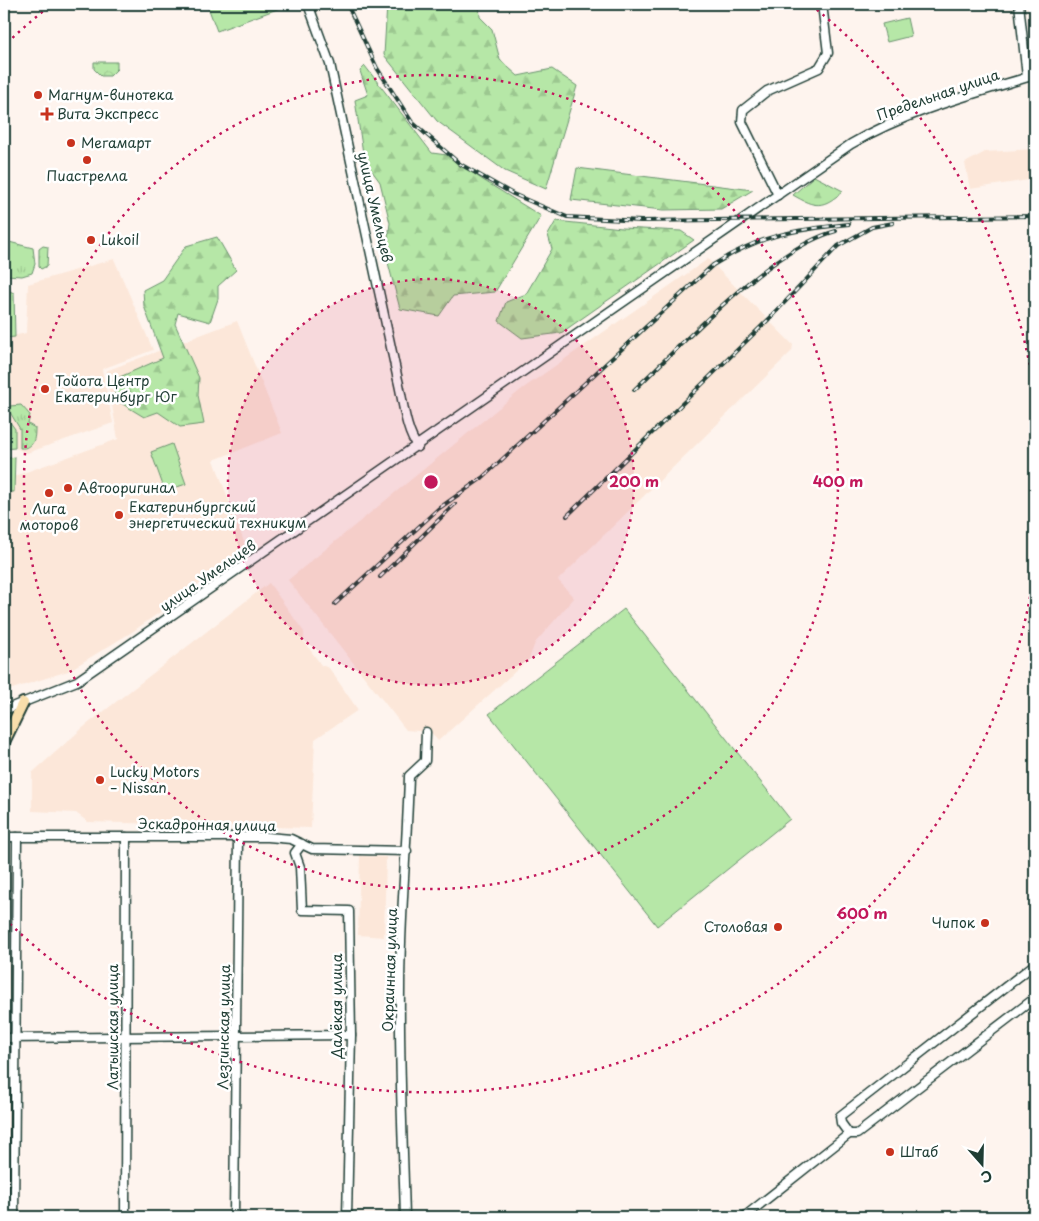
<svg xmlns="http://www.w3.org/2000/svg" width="1039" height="1221" viewBox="0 0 1039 1221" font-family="'Playpen Sans',sans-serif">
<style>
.built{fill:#fce7d9}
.grass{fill:url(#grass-tufts);stroke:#6a926e}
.forest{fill:url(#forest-firs);stroke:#6a926e}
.park{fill:url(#park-crowns);stroke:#6a926e}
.garden{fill:#b6e7a7;stroke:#6a926e}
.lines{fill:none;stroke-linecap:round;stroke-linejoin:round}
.minor-casing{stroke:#1f3d34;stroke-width:11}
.major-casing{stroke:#1f3d34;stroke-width:14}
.minor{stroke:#fff;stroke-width:8}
.major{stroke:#f8deab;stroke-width:10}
.rail-casing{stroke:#1f3d34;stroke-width:4}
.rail{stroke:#fff;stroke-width:2;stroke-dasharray:5.5;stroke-linecap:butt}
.ring{fill:none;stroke:#c2185b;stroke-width:2.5;stroke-dasharray:2.5 5}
.poi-dot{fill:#c8321e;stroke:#fff;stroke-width:2}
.labels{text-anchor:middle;stroke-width:5;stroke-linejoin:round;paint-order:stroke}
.poi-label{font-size:14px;fill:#1f3d34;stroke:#fff;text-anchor:start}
.street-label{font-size:14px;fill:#1f3d34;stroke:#fff}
.centre{fill:#c2185b;stroke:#fff;stroke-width:2.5}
.ring-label{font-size:15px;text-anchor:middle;font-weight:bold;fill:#c2185b;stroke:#fff;stroke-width:5;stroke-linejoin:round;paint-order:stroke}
</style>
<defs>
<pattern id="grass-tufts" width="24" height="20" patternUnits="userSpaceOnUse" patternTransform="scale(1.25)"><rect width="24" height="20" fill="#b6e7a7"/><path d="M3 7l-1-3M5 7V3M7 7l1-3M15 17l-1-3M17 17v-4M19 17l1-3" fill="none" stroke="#9cc790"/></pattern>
<pattern id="forest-firs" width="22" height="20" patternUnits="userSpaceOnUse" patternTransform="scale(1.25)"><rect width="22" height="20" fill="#b6e7a7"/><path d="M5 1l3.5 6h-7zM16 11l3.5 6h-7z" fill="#9cc790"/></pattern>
<pattern id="park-crowns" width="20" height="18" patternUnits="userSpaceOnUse" patternTransform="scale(1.25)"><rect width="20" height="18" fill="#b6e7a7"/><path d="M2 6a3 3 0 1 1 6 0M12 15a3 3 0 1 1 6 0" fill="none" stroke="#9cc790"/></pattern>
</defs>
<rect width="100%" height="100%" fill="#fef4ee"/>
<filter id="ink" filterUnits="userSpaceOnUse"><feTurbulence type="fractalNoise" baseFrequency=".02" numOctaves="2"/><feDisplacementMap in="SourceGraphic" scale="10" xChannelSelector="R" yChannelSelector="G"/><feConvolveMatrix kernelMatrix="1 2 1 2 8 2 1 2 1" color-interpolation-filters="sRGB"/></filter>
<g filter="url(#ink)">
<g class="built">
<polygon points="1035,149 1035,179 970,189 965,163 985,152"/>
<polygon points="114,259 153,350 102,369 113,423 27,453 15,448 15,429 4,414 4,338 26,333 28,284"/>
<polygon points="708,259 793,345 792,351 558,580 574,598 535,643 529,659 438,741 431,732 406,730 288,580 522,389"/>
<polygon points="237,321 282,433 214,460 247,550 132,632 68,671 9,690 4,597 4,480 118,439 106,371"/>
<polygon points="269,583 304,632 304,641 321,665 329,668 358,710 315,739 311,828 88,822 76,813 32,811 32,773 85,726"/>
<polygon points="360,856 386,857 384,937 358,935"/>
</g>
<g class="grass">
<polygon points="5,241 33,248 35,264 32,273 22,276 5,275"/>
<polygon points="43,246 48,247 47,266 41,269 39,267 39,249"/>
<polygon points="5,289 14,293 15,337 5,338"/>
<polygon points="4,386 4,414 15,429 15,448 4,449"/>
<path d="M21,405l9,10 -2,9 7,4c0,11 -1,21 -15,20v-19l-12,-20 2,-3z"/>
<polygon points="15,457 14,492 6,492 4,501 4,459"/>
</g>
<g class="forest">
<polygon points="387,4 479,4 480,17 492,29 500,60 518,76 552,69 577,86 546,189 505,171 437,121 384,55"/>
<polygon points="365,66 432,153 447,155 483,180 541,216 495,292 453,296 439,316 400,309 386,255 390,223 380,182 364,160 355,100 368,95 360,71"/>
<polygon points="577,168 753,190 721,209 663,210 571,200"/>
<path d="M814,176l29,15c-20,18 -28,17 -50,4z"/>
<polygon points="556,221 622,228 681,231 694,240 561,333 522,338 499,321 506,302 526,294 552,249 548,235"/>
<polygon points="217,237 236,270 218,286 218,299 210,322 178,313 175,324 199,378 198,395 204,424 180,427 158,412 144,417 116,400 113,380 163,358 144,306 143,290 162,280 186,246"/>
</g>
<polygon class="park" points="94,62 117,62 117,69 110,76 101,76 94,69"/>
<g class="garden">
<polygon points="217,4 291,4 217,31 208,7"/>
<polygon points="907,18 911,36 887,42 882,24"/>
<polygon points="172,444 186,484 165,491 151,452"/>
<polygon points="624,609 790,819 657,926 489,714"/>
</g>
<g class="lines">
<defs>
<g id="minor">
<path d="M308,4l22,60 68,316c5,19 7,51 20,67"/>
<polyline points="1019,4 1027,77"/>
<polyline points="778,195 742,122 743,110 767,91 819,68 828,53 822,4"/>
<path d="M4,710l73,-29 774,-537c56,-33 122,-50 184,-69"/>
<polyline points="4,837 268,837 291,839 312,849 407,851"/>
<polyline points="302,844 295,853 300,867 302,910 349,911 351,1035 347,1217"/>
<polyline points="4,1038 351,1035"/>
<polyline points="849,1134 841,1123 840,1116 1035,964"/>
<polyline points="14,1217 17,837"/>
<polyline points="125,1217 126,837"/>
<polyline points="234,1217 238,837"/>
<path d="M405,1217c-2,-76 -6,-152 -5,-228 0,-71 7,-142 9,-213l16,-15 1,-29"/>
<polyline points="744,1217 849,1134 857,1134 1035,998"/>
</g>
<polyline id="major" points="4,742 23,703"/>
</defs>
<use href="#minor" class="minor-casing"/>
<use href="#major" class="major-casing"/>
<use href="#minor" class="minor"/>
<use href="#major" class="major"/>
<defs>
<g id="rail">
<polyline points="347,4 377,68 412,122 460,164 513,194 567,217 641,221 1035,216"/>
<path d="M634,390c52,-49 134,-140 202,-159"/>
<polyline points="567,516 769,319 838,246 872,227 893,223"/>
<polyline points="380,577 455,504"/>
<path d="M335,604l103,-95 44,-31 231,-213c49,-31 81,-35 136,-41"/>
</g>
</defs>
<use href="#rail" class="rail-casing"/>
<use href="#rail" class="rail"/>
</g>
</g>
<circle cx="431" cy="482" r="203" fill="#c2185b" fill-opacity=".12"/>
<g class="ring">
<circle cx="431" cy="482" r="203"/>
<circle cx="431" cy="482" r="407"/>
<path d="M1035 567A610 610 0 0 1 7 921M7 43A610 610 0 0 1 51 5M811 5A610 610 0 0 1 1035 397"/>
</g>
<g class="poi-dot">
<circle cx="38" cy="95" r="5"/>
<path d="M44.5 106.5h5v5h5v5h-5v5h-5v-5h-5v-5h5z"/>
<circle cx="71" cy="143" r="5"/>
<circle cx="87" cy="160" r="5"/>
<circle cx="91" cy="240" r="5"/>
<circle cx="45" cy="389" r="5"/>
<circle cx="68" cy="488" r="5"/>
<circle cx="49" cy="493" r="5"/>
<circle cx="119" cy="515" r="5"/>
<circle cx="100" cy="780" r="5"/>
<circle cx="985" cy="923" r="5"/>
<circle cx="778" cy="927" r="5"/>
<circle cx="890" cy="1152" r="5"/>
</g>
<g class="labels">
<g class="poi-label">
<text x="48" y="100">Магнум-винотека</text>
<text x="57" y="119">Вита Экспресс</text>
<text x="81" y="148">Мегамарт</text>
<text x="87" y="181" text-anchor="middle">Пиастрелла</text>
<text x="101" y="245">Lukoil</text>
<text x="55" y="386">Тойота Центр<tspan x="55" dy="16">Екатеринбург Юг</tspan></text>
<text x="78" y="493">Автооригинал</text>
<text x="129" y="512">Екатеринбургский<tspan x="129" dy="16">энергетический техникум</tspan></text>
<text x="49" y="514" text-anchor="middle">Лига<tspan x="49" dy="16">моторов</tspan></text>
<text x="110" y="777">Lucky Motors<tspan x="110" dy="16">– Nissan</tspan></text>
<text x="975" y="928" text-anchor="end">Чипок</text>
<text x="768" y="932" text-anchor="end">Столовая</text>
<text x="900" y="1157">Штаб</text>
</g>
<g class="street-label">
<text transform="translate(938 95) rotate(-19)" y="5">Предельная улица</text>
<text transform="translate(375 207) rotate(77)" y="5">улица Умельцев</text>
<text transform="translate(208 576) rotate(-35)" y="5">улица Умельцев</text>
<text transform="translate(207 825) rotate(1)" y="5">Эскадронная улица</text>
<text transform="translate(390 970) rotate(-88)" y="5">Окраинная улица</text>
<text transform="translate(337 1006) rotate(-90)" y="5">Далёкая улица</text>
<text transform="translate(113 1027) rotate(-90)" y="5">Латышская улица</text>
<text transform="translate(224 1027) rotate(-89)" y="5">Лезгинская улица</text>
</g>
</g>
<circle cx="431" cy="482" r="8" class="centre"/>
<g class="ring-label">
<text x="634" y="487">200 m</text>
<text x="838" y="487">400 m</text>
<text x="862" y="919">600 m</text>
</g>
<rect width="1039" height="1221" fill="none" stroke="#fff" stroke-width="20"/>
<rect x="10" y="10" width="1019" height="1201" fill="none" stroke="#1f3d34" stroke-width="2" filter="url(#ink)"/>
<g transform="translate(982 1164) rotate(160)" stroke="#ffffff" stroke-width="4" paint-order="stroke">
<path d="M0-4L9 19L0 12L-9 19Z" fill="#1f3d34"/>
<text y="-8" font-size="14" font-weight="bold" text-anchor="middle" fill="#1f3d34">С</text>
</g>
</svg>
